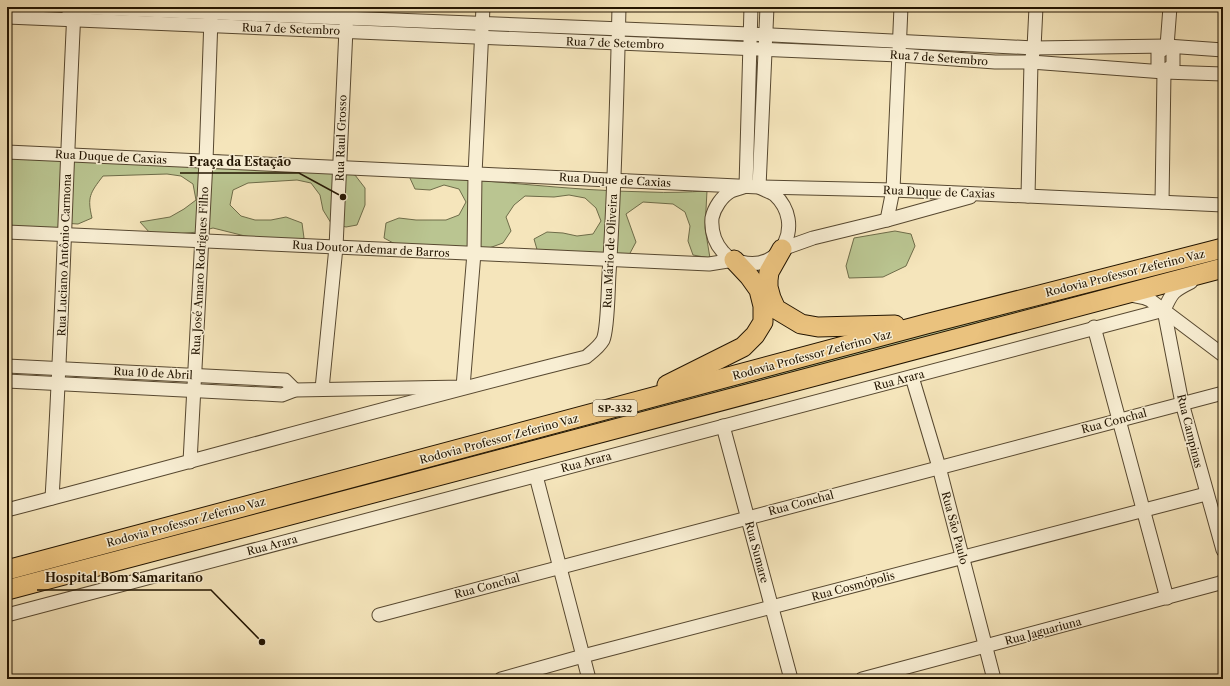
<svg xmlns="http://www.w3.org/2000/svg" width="1230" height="686" viewBox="0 0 1230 686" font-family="'Libre Caslon Text',serif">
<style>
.green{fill:#bac591;stroke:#6e6c49}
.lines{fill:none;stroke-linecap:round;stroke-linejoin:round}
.minor-casing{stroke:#574830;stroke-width:15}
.highway-casing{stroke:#221401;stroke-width:21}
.minor{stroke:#f8eed3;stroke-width:13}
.highway{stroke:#eac27e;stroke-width:19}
.labels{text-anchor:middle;stroke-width:3;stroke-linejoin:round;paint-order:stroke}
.shield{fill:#f8eed3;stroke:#625540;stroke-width:1}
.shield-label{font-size:10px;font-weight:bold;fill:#221401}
.street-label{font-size:11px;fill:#221401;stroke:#f8eed3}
.leader{fill:none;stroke:#221401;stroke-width:1.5}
.callout-dot{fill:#221401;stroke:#f8eed3;stroke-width:1.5}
.callout-label{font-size:12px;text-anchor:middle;font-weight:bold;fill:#221401;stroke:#f8eed3;stroke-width:3;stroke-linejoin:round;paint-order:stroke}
</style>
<rect width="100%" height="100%" fill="#f5e5bb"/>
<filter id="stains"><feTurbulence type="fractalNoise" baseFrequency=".005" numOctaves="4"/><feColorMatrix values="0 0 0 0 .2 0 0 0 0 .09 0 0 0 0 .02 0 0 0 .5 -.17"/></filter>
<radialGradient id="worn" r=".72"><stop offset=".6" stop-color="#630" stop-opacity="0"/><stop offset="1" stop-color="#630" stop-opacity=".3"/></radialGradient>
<g class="green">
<path d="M7,152l192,6 19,-3 122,16 15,4 10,13v17l-8,20 -11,2 -15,-4 -8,-13 -3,-15 -9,-12 -14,-3 -49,3 -15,7 -3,15 11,11 14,4h16l15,-3 16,6 2,15 -14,5 -45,-7 -32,-8 -15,4 -33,3 -15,-2 -10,-11 30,-5 14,-8 12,-9 -3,-16 -12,-8 -14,-2 -64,2c-13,17 -16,21 -11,42l-14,6 -16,-1v8l-55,-5z"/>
<path d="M409,176c80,3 160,15 240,16 19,1 39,0 58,-1l-2,37 5,30 -17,-3 -5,-14 2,-15 -5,-14 -12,-8 -30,-2 -17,12 10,28 -7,13 -91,-2 -4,-14 13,-7 16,1 14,3 16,-2 8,-13 -5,-13 -11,-10 -16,-3 -15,2 -29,-1 -11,9 -8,12 5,14 -8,12 -14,5 -92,-3 -13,-7 2,-15 13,-5 17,2h30l13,-5 7,-13 -7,-13 -15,-4 -14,5 -15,-1z"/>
<polygon points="895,231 911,234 915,246 906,266 883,277 849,278 846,266 854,238"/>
<polygon points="1223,253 1223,263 7,584 7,575"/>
</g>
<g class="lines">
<defs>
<g id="minor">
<polyline points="66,7 750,34 1034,48 1167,46 1223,50"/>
<path d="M751,7l-5,179c-5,2 -10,3 -15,5 -9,5 -17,17 -19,27 -1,13 2,24 11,34 5,6 11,9 18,10 41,11 64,-39 34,-67 -4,-3 -11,-5 -16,-8l8,-180"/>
<polyline points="7,17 899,55 995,62 1031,62 1164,72 1223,74"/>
<polyline points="1164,72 1173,65 1173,52 1167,46"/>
<polyline points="7,152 759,187 893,190 1223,205"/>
<polyline points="1028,196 1031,62 1034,48 1036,7"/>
<polyline points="1162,202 1164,72 1158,65 1158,53 1167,46 1170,7"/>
<polyline points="887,220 893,190 901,7"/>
<polyline points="7,232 709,264 734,260"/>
<polyline points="782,249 813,238 887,220 970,197"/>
<polyline points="1130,295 1145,298 1150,300 1223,355"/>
<polyline points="1164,310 1182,403 1223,550"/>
<path d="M1164,310c8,-18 9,-19 27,-28"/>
<polyline points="1094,327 1167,598"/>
<polyline points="7,366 285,380 295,390"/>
<polyline points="912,377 939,467 994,679"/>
<polyline points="7,381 282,395 295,390 463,387 474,253 475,174 483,7"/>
<polyline points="322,389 336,247 347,7"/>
<polyline points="723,426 791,679"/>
<polyline points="190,462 206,161 211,18"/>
<polyline points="536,476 589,679"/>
<path d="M52,498c10,-162 14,-325 22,-487"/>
<path d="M7,510c193,-50 385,-105 579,-153 6,-5 13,-10 17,-17 5,-11 5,-52 6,-66 6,-89 8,-178 10,-267"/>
<polyline points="7,615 1164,310"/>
<polyline points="379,615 1223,393"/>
<polyline points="501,679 583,656 1206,494"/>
<polyline points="862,679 1220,583 1223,581"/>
</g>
<g id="highway">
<polyline points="782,249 769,272 768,280 768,287 771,298 776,309 801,324 818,327 895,325"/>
<polyline points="667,385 743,347 755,335 763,322 763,306 759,290 749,276 734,260"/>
<polyline points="7,570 926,324 1223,248"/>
<polyline points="7,590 1223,268"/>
</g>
</defs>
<use href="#minor" class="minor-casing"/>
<use href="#highway" class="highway-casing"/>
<use href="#minor" class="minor"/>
<use href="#highway" class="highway"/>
</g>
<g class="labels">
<rect class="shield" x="593" y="400" width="44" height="16" rx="3"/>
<g class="shield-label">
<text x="615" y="412">SP-332</text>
</g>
<g class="street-label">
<text transform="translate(291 29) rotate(2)" y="4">Rua 7 de Setembro</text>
<text transform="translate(615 43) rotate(2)" y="4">Rua 7 de Setembro</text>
<text transform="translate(939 58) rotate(4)" y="4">Rua 7 de Setembro</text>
<text transform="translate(341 138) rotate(-88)" y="4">Rua Raul Grosso</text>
<text transform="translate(111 157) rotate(3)" y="4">Rua Duque de Caxias</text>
<text transform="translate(615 180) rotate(3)" y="4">Rua Duque de Caxias</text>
<text transform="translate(939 192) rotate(2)" y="4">Rua Duque de Caxias</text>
<text transform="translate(371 249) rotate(3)" y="4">Rua Doutor Ademar de Barros</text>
<text transform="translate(610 251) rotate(-87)" y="4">Rua Mário de Oliveira</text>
<text transform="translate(64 255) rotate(-88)" y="4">Rua Luciano Antônio Carmona</text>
<text transform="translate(200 271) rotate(-87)" y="4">Rua José Amaro Rodrigues Filho</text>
<text transform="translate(1125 273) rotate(-14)" y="4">Rodovia Professor Zeferino Vaz</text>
<text transform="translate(812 355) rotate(-15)" y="4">Rodovia Professor Zeferino Vaz</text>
<text transform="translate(153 373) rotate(3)" y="4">Rua 10 de Abril</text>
<text transform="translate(899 380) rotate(-15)" y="4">Rua Arara</text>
<text transform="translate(1114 421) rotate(-15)" y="4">Rua Conchal</text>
<text transform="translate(1190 431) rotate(76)" y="4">Rua Campinas</text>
<text transform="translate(499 439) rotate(-15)" y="4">Rodovia Professor Zeferino Vaz</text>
<text transform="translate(586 462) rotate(-15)" y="4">Rua Arara</text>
<text transform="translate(801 503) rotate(-15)" y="4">Rua Conchal</text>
<text transform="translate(186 522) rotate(-15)" y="4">Rodovia Professor Zeferino Vaz</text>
<text transform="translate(955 528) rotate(75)" y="4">Rua São Paulo</text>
<text transform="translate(272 545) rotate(-15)" y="4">Rua Arara</text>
<text transform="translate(757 552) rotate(75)" y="4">Rua Sumare</text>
<text transform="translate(487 586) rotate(-15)" y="4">Rua Conchal</text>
<text transform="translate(853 586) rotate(-15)" y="4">Rua Cosmópolis</text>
<text transform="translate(1043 631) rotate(-15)" y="4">Rua Jaguariuna</text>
</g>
</g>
<path class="leader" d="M343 197L299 173H180M262 642L211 590H37"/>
<g class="callout-dot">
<circle cx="343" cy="197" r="4"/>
<circle cx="262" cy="642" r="4"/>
</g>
<g class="callout-label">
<text x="240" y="166">Praça da Estação</text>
<text x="124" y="582">Hospital Bom Samaritano</text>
</g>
<rect width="1230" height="686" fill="none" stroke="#f5e5bb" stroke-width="24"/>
<rect x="8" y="8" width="1214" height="670" fill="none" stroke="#221401" stroke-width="2"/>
<rect x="12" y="12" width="1206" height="662" fill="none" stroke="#221401"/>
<rect width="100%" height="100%" filter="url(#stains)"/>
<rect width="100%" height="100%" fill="url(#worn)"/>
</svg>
